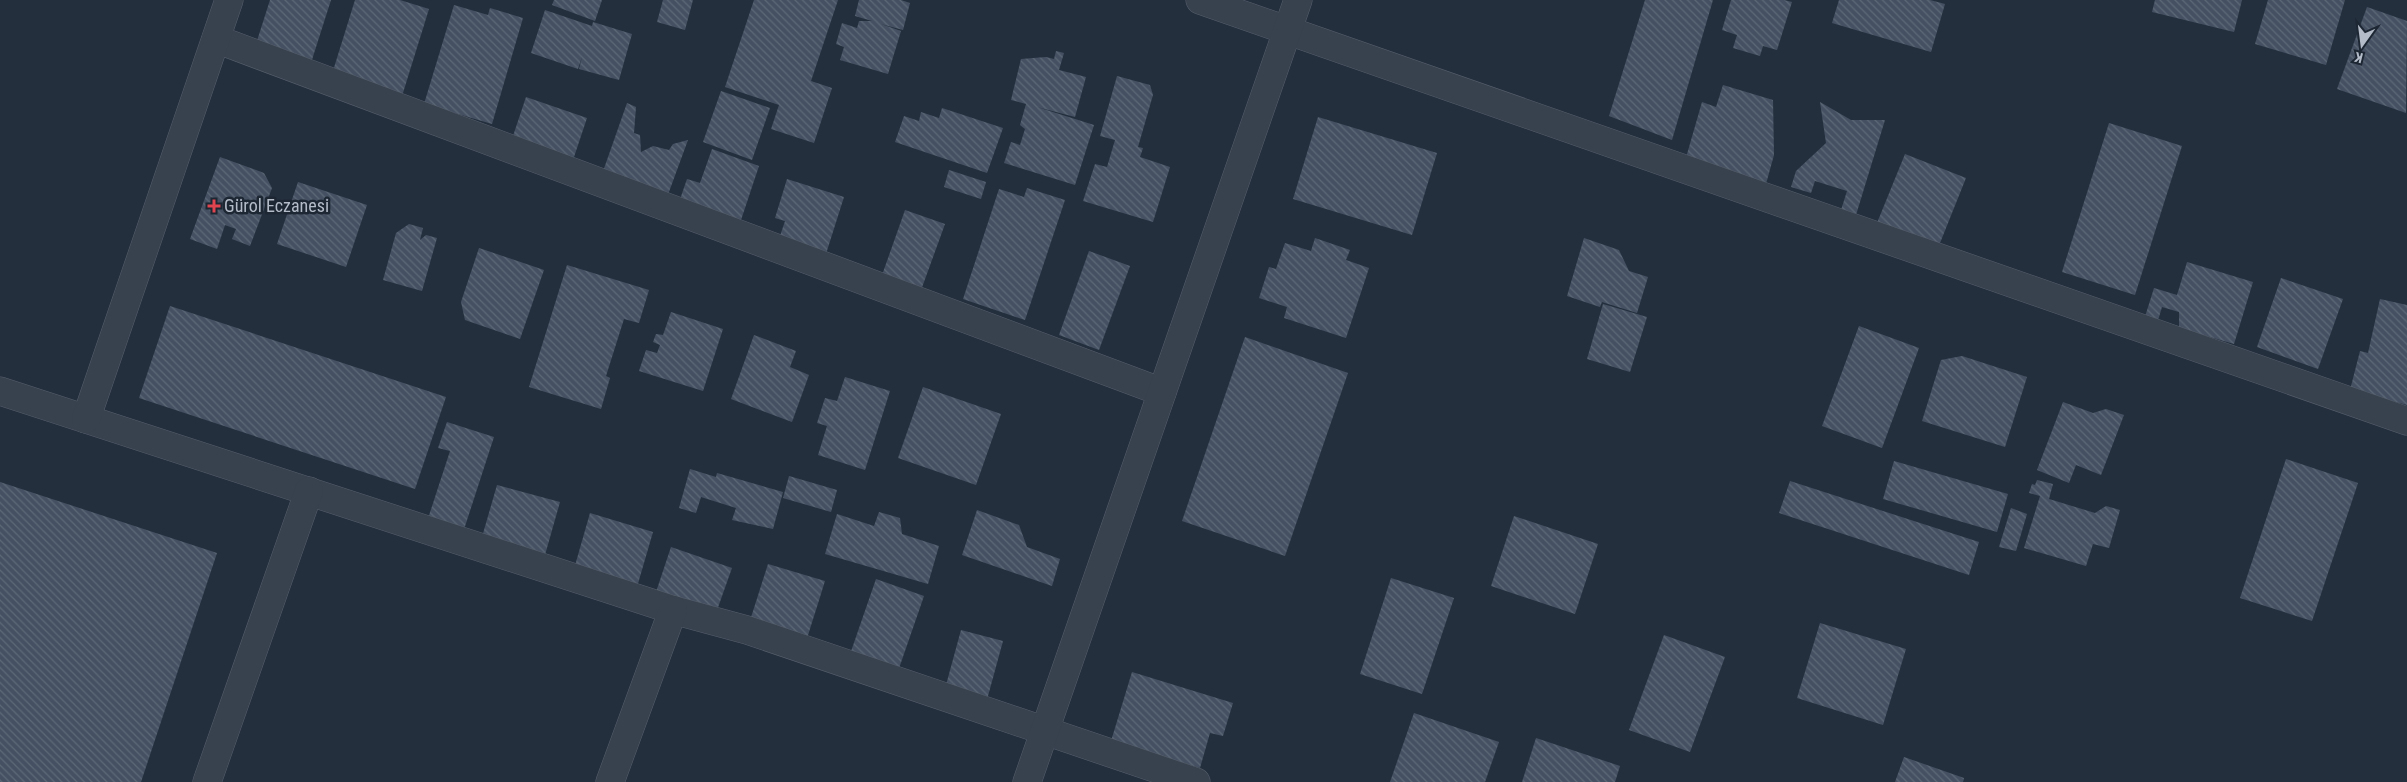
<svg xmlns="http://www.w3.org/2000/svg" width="2407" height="782" viewBox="0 0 2407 782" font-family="'Roboto Condensed',sans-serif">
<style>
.building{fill:url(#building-back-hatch)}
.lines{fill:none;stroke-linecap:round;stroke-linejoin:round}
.minor-casing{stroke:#565f6c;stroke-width:29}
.minor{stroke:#38414e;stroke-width:28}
.health-dot{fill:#e0444e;stroke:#1d2633;stroke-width:2}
.labels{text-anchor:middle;stroke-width:5;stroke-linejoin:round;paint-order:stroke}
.poi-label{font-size:18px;fill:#b4bcc9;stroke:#1d2633;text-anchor:start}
</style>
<defs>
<pattern id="building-back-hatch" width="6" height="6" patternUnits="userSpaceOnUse" patternTransform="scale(1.25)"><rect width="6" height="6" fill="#455162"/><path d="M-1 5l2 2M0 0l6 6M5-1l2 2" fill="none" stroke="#5d6877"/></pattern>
</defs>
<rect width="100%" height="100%" fill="#242f3e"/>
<g class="building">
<polygon points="270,0 331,0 310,66 255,47"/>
<polygon points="355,0 400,0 429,9 402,96 332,74"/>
<polygon points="554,0 602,0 595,21 552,5"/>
<polygon points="663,0 693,0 685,30 657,22"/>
<polygon points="754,0 838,0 811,81 832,88 814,143 771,129 779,105 725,87"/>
<polygon points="859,0 901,0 910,3 903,30 881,24 901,31 888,74 840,60 844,47 836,44 842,23 857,28 859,21 872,21 855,16"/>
<polygon points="1645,0 1713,0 1672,140 1609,116"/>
<polygon points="1731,0 1784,0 1792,2 1777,50 1763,46 1760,56 1733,48 1737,35 1722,30"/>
<polygon points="1839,0 1930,0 1945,4 1931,52 1832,23"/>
<polygon points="2155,0 2242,0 2234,32 2152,12"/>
<polygon points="2268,0 2345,0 2326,65 2255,44"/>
<polygon points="454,5 488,15 490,8 523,18 492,124 424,104"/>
<polygon points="2367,7 2407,21 2406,113 2337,89"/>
<polygon points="545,10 592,26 593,22 632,34 619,80 579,69 582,57 578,69 531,53"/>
<polygon points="1056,51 1064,53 1059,70 1086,77 1075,117 1037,107 1094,125 1075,185 1004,163 1011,142 1020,145 1025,129 1020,125 1026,104 1011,100 1021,59 1046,57 1054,59"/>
<polygon points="1117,76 1150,85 1153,95 1138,147 1143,148 1140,157 1170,167 1153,222 1083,201 1095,164 1107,167 1115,140 1100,136"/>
<polygon points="1723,85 1773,100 1774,155 1764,191 1683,168 1702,102 1716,107"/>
<polygon points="721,91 770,108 752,160 703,142"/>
<polygon points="526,97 587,118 566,181 510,145"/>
<polygon points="1820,102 1851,120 1885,120 1856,215 1841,210 1847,191 1815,181 1811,193 1791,187 1796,171 1826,143"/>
<polygon points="627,103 636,107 634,133 640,135 641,152 653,146 669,150 673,144 688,140 666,200 601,177"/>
<polygon points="942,108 1003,128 987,173 895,142 904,116 919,121 921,112 939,118"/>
<polygon points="1318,117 1437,153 1412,235 1293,199"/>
<polygon points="2109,123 2182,146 2135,295 2062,272"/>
<polygon points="712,149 759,166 739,226 678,205 687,179 700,183"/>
<polygon points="1905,154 1966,178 1938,248 1877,223"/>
<polygon points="220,157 264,173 272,188 250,246 232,239 236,229 225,225 217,249 190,239"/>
<polygon points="949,170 986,182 981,199 944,187"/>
<polygon points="787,179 844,197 825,257 778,242 785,221 775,218"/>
<polygon points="298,182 367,205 346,267 277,244"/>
<polygon points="1027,188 1065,200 1025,320 963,299 999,189 1024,197"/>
<polygon points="905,210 945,224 920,293 881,278"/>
<polygon points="409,224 423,228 420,240 426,235 437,238 422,291 383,280 396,233"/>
<polygon points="1315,238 1350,250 1346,260 1369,268 1346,338 1284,318 1287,307 1259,298 1269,267 1276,269 1285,243 1311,251"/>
<polygon points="1584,238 1619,250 1629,271 1648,277 1637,313 1602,302 1600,307 1567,296"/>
<polygon points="479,248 544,270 520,339 465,320 461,302"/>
<polygon points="1089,251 1130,266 1099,350 1059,335"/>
<polygon points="2187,262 2253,282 2234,344 2179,328 2179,312 2162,307 2156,327 2143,323 2154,288 2177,295"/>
<polygon points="567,265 649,290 639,323 624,319 606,376 610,378 601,409 529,387"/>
<polygon points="2281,278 2343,299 2318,369 2257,347"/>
<polygon points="2380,299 2407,305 2407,405 2350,390 2360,351 2368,353"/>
<polygon points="1603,304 1647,317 1630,372 1587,359"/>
<polygon points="170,306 446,397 415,489 139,398"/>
<polygon points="671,312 723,329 703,391 639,371 646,350 657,353 660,345 653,342 656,334 663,335"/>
<polygon points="1859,326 1919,348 1882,448 1822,426"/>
<polygon points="754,335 796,351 790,367 809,375 792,422 731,399"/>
<polygon points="1245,337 1348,373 1285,556 1182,521"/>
<polygon points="1962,356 2027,377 2005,447 1922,421 1941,360"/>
<polygon points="845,377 890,391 865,470 818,455 827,426 817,423 825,398 837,401"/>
<polygon points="923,387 1001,414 976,485 898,458"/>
<polygon points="2063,402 2093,413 2106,409 2124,415 2101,475 2076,465 2069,483 2037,470"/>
<polygon points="447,422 494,437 457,551 421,540 450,451 438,448"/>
<polygon points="2286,459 2358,483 2312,621 2240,598"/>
<polygon points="1894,461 2008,494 1997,532 1883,499"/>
<polygon points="690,469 716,477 717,473 783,492 773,529 732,520 736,508 701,497 696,513 679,508"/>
<polygon points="789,476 837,490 831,512 783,498"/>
<polygon points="2037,480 2053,484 2049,499 2095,513 2106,506 2120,510 2109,548 2093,544 2086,566 2024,548 2040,496 2029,493 2032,484 2035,485"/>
<polygon points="1790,481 1979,542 1969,575 1779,513"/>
<polygon points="0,482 217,553 141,782 0,782"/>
<polygon points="497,485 560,502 545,555 482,537"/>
<polygon points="2011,508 2027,514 2016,551 1999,547"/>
<polygon points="977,510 1019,525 1027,547 1060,559 1052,586 962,555"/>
<polygon points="879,512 900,518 902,534 939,546 928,584 825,554 837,514 874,526"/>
<polygon points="590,513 653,532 637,587 574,569"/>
<polygon points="1514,516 1598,544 1575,614 1491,586"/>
<polygon points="671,547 732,568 716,613 656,592"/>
<polygon points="768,564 825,581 804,648 747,630"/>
<polygon points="1391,578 1454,598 1422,694 1360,674"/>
<polygon points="876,579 924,596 896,677 848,660"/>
<polygon points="1820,623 1906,649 1883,725 1797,698"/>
<polygon points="961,630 1003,641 985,707 943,696"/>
<polygon points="1664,635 1725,657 1690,752 1629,730"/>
<polygon points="1132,672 1233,703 1223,736 1210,733 1200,768 1111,741"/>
<polygon points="1414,713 1499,742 1485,782 1390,782"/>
<polygon points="1536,738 1620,766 1615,782 1522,782"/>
<polygon points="1904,757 1964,778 1963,782 1895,782"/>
</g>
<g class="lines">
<defs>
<g id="minor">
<polyline points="1200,0 2407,421"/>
<polyline points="216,39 1162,392"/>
<polyline points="0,391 673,610 747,630 1196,782"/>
<polyline points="86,419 229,0"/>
<polyline points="207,782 309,491"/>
<polyline points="610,782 673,610"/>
<polyline points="1027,782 1298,0"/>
</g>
</defs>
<use href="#minor" class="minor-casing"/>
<use href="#minor" class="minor"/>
</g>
<path class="health-dot" d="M211.5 198.5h5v5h5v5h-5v5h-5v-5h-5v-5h5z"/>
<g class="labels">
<g class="poi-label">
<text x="224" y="212">Gürol Eczanesi</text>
</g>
</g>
<g transform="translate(2362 45) rotate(194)" stroke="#1d2633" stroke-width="4" paint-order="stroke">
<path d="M0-4L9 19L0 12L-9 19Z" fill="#b4bcc9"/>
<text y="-8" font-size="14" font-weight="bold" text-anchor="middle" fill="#b4bcc9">K</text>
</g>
</svg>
